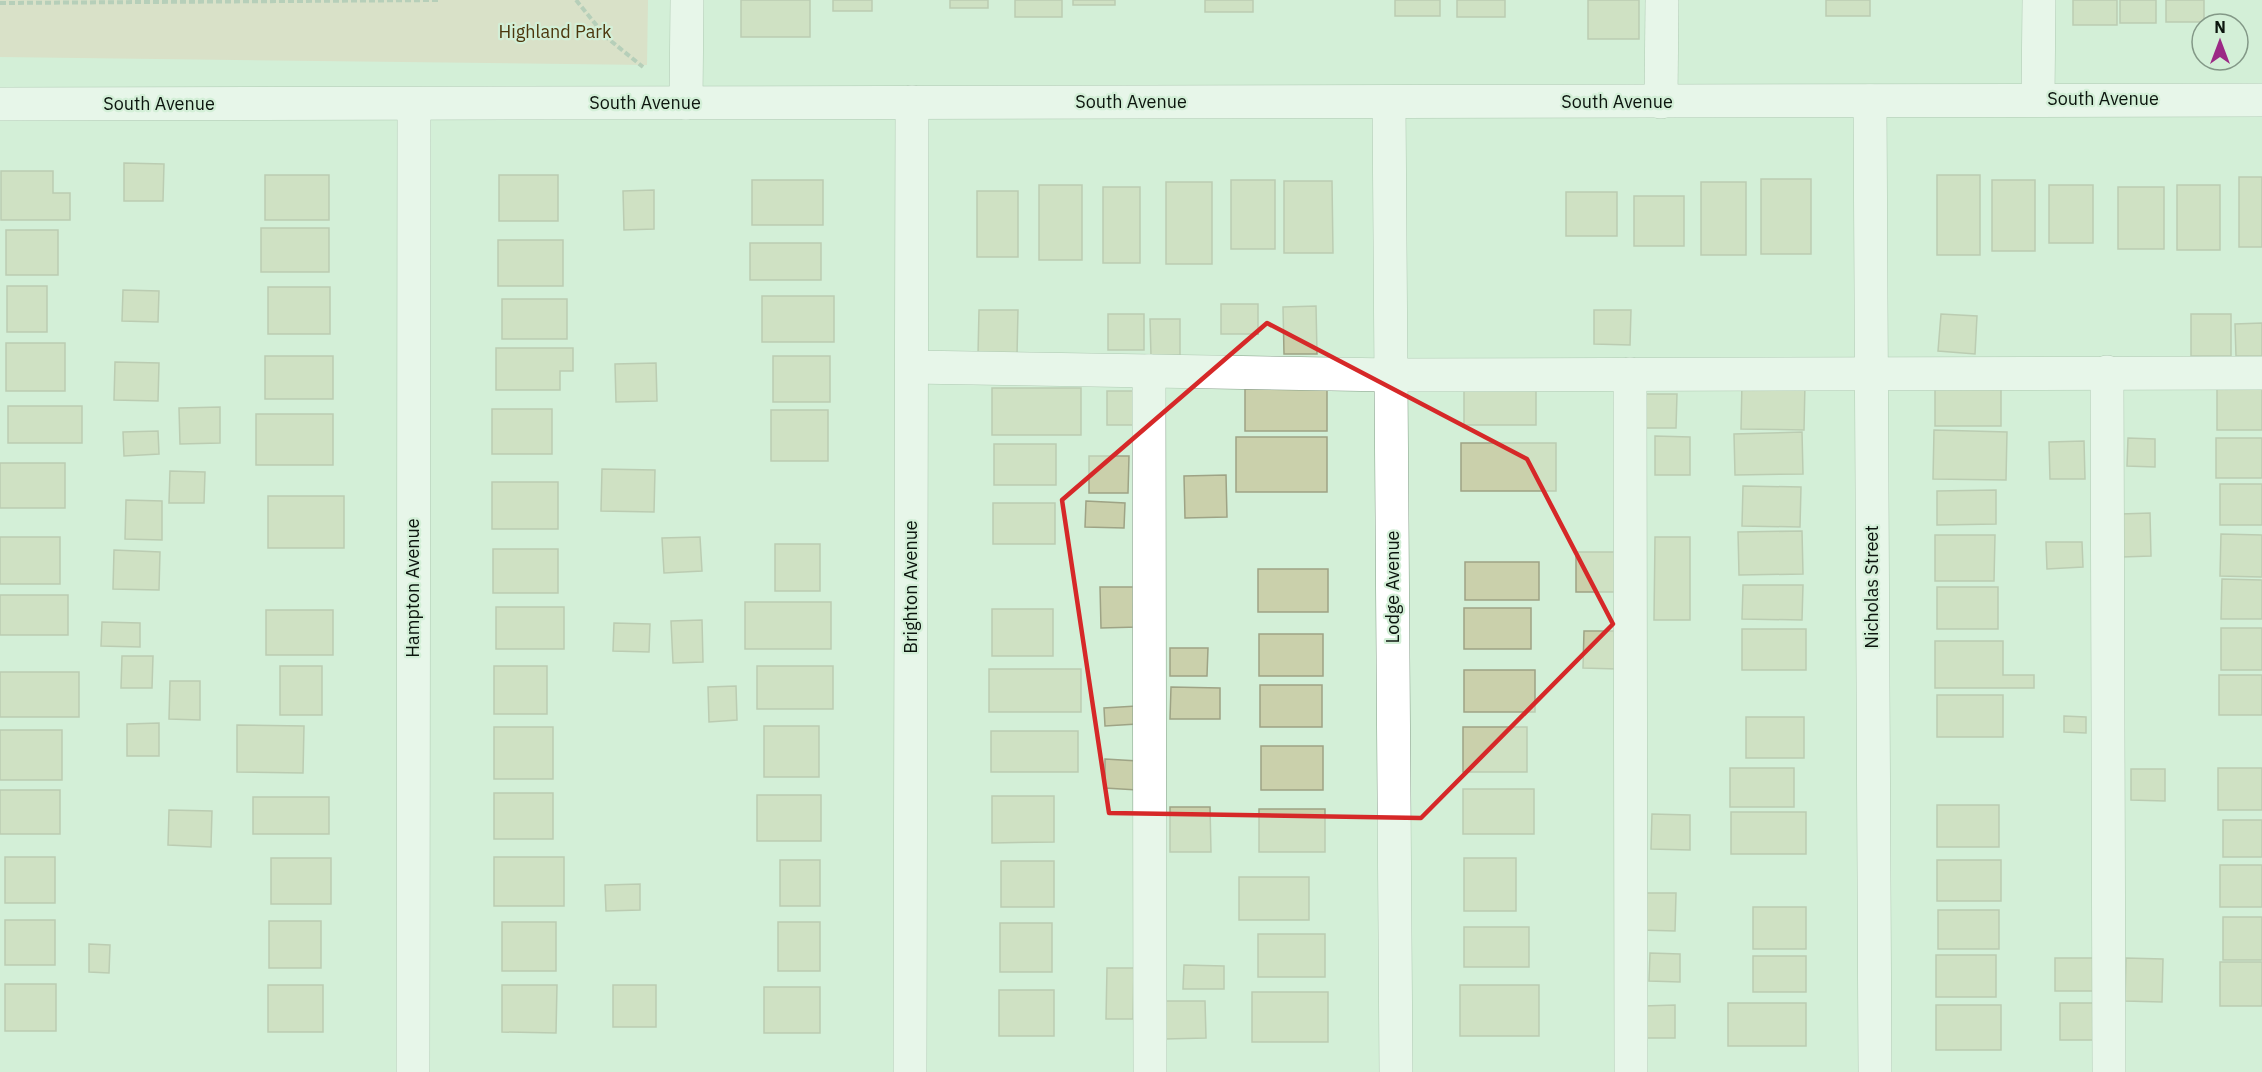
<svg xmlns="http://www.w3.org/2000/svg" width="2262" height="1072" viewBox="0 0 2262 1072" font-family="'IBM Plex Sans',sans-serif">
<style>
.green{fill:#dfd0b6}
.building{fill:#cad0ab;stroke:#9ea385;stroke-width:1.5}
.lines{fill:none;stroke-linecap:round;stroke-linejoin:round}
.minor-casing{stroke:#839d87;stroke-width:34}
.path{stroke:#92a895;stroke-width:4;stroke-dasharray:6 3;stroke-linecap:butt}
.minor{stroke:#fff;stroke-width:33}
.marked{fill:none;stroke:#d62828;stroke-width:4.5;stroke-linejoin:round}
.labels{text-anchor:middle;stroke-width:4.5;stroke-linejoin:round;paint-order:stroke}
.park-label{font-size:18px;fill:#4c360c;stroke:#d3efd7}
.street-label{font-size:18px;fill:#0c150e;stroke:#d3efd7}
</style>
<rect width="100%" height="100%" fill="#d3efd7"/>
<polygon class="green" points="0,0 648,0 647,65 0,57"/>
<g class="building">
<rect x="741" y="0" width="69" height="37"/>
<rect x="833" y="0" width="39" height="11"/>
<rect x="950" y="0" width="38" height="8"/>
<rect x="1015" y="0" width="47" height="17"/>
<rect x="1073" y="0" width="42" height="5"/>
<rect x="1205" y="0" width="48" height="12"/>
<rect x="1395" y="0" width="45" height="16"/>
<rect x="1457" y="0" width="48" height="17"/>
<rect x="1588" y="0" width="51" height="39"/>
<rect x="1826" y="0" width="44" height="16"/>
<rect x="2073" y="0" width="44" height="25"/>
<rect x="2120" y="0" width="36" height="23"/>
<rect x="2166" y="0" width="38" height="22"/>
<polygon points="124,163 164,164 163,201 124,201"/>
<polygon points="1,171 53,171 53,193 70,193 70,220 1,220"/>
<rect x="265" y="175" width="64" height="45"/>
<rect x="499" y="175" width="59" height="46"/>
<rect x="1937" y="175" width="43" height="80"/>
<rect x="2239" y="177" width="23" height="70"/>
<rect x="1761" y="179" width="50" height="75"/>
<rect x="752" y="180" width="71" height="45"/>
<rect x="1231" y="180" width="44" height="69"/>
<rect x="1992" y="180" width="43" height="71"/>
<polygon points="1284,181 1332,181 1333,253 1284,253"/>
<rect x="1166" y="182" width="46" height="82"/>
<rect x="1701" y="182" width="45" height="73"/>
<rect x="1039" y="185" width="43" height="75"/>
<rect x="2049" y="185" width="44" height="58"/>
<rect x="2177" y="185" width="43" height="65"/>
<rect x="1103" y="187" width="37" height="76"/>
<rect x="2118" y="187" width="46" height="62"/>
<polygon points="654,190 654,229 624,230 623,191"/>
<rect x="977" y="191" width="41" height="66"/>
<rect x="1566" y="192" width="51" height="44"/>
<rect x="1634" y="196" width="50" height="50"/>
<rect x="261" y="228" width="68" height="44"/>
<rect x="6" y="230" width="52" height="45"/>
<rect x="498" y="240" width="65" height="46"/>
<rect x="750" y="243" width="71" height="37"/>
<rect x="7" y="286" width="40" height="46"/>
<rect x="268" y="287" width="62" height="47"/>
<polygon points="123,290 159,291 158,322 122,321"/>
<rect x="762" y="296" width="72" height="46"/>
<rect x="502" y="299" width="65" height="40"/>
<rect x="1221" y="304" width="37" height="30"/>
<polygon points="1316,306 1317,354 1284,354 1283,307"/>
<polygon points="979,310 1018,310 1017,356 978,355"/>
<polygon points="1594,310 1631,310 1630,345 1594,344"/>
<rect x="1108" y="314" width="36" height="36"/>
<polygon points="1941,314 1977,316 1975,354 1938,351"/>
<rect x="2191" y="314" width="40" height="42"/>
<polygon points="1150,319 1180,319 1180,355 1151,356"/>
<polygon points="2262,323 2262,356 2236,356 2235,324"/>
<rect x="6" y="343" width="59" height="48"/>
<polygon points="496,348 573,348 573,371 560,371 560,390 496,390"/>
<rect x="265" y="356" width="68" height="43"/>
<rect x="773" y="356" width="57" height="46"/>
<polygon points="115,362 159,363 158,401 114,400"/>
<polygon points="656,363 657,401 616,402 615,364"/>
<polygon points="1742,382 1805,383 1804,430 1741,429"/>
<rect x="1935" y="382" width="66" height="44"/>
<rect x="1464" y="384" width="72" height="41"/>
<rect x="2217" y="384" width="45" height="46"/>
<rect x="992" y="388" width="89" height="47"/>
<rect x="1245" y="389" width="82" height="42"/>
<rect x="1107" y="391" width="28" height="34"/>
<polygon points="1643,394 1677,394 1676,428 1643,428"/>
<rect x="8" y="406" width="74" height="37"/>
<polygon points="220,407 220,443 180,444 179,408"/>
<rect x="492" y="409" width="60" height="45"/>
<rect x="771" y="410" width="57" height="51"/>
<rect x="256" y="414" width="77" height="51"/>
<polygon points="1934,430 2007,432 2006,480 1933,479"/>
<polygon points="158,431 159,454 124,456 123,432"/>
<polygon points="1802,432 1803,474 1735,475 1734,434"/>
<polygon points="1655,436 1690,437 1690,475 1655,475"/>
<rect x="1236" y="437" width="91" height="55"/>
<polygon points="2128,438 2155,439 2155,467 2127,466"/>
<rect x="2216" y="438" width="46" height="40"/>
<polygon points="2084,441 2085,479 2050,479 2049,442"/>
<rect x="1461" y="443" width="95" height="48"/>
<rect x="994" y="444" width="62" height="41"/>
<polygon points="1089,456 1129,456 1128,493 1089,493"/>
<rect x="0" y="463" width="65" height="45"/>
<polygon points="602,469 655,470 654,512 601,511"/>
<polygon points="170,471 205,472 204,503 169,503"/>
<polygon points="1226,475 1227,517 1185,518 1184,476"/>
<rect x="492" y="482" width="66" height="47"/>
<rect x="2220" y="484" width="42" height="41"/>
<polygon points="1743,486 1801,487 1800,527 1742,526"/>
<polygon points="1996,490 1996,524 1937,525 1937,491"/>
<rect x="268" y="496" width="76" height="52"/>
<polygon points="126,500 162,501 162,540 125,539"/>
<polygon points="1086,501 1125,503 1124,528 1085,527"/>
<rect x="993" y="503" width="62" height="41"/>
<polygon points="2150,513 2151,556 2122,557 2121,514"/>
<polygon points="1802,531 1803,574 1739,575 1738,532"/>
<polygon points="2221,534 2262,535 2262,577 2220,576"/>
<polygon points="1935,535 1995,535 1994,581 1935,581"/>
<rect x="0" y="537" width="60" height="47"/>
<polygon points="700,537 702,571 664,573 662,538"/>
<polygon points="1655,537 1690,537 1690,620 1654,620"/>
<polygon points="2046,542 2082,542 2083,567 2047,569"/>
<rect x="775" y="544" width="45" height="47"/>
<rect x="493" y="549" width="65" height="44"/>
<polygon points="114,550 160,552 159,590 113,589"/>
<rect x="1576" y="552" width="41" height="40"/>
<rect x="1465" y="562" width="74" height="38"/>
<rect x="1258" y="569" width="70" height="43"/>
<polygon points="2222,579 2262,580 2262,619 2221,619"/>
<polygon points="1743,585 1803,585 1802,620 1742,619"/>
<polygon points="1100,587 1138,587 1138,627 1101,628"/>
<rect x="1937" y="587" width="61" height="42"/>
<rect x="0" y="595" width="68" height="40"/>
<rect x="745" y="602" width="86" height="47"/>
<rect x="496" y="607" width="68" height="42"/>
<rect x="1464" y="608" width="67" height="41"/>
<rect x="992" y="609" width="61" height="47"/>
<rect x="266" y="610" width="67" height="45"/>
<polygon points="702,620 703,662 673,663 671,621"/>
<polygon points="102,622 140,623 140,647 101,646"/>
<polygon points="614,623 650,624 649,652 613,651"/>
<rect x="2221" y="628" width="41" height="42"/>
<rect x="1742" y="629" width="64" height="41"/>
<polygon points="1584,631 1617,631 1617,669 1583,668"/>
<rect x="1259" y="634" width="64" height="42"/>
<polygon points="1935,641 2003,641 2003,675 2034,675 2034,688 1935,688"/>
<polygon points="1170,648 1208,648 1207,676 1170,676"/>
<polygon points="122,656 153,656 152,688 121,688"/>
<rect x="280" y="666" width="42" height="49"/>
<rect x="494" y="666" width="53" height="48"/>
<rect x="757" y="666" width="76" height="43"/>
<rect x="989" y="669" width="92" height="43"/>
<rect x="1464" y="670" width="71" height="42"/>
<rect x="0" y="672" width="79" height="45"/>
<rect x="2219" y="675" width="43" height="40"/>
<polygon points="170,681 200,681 200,720 169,719"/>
<rect x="1260" y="685" width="62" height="42"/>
<polygon points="736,686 737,720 709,722 708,687"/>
<polygon points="1171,687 1220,688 1220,719 1170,719"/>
<rect x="1937" y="695" width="66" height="42"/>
<polygon points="1136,706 1137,724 1105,726 1104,708"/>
<polygon points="2064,716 2086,717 2086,733 2064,732"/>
<rect x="1746" y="717" width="58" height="41"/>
<polygon points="159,723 159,756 127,756 127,724"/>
<polygon points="237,725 304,726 303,773 237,772"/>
<rect x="764" y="726" width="55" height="51"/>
<rect x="494" y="727" width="59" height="52"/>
<rect x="1463" y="727" width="64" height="45"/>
<rect x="0" y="730" width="62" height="50"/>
<rect x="991" y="731" width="87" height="41"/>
<rect x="1261" y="746" width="62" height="44"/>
<polygon points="1105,759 1138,761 1137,790 1105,788"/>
<rect x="1730" y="768" width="64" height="39"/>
<rect x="2218" y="768" width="44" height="42"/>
<polygon points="2131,769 2165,769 2165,801 2131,800"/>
<rect x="1463" y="789" width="71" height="45"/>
<rect x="0" y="790" width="60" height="44"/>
<rect x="494" y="793" width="59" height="46"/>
<rect x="757" y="795" width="64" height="46"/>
<polygon points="992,796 1054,796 1054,842 992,843"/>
<rect x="253" y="797" width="76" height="37"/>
<rect x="1937" y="805" width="62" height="42"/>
<polygon points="1170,807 1210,807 1211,852 1170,852"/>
<rect x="1259" y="809" width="66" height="43"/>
<polygon points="169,810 212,811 211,847 168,845"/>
<rect x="1731" y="812" width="75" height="42"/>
<polygon points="1652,814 1690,815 1690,850 1651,849"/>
<rect x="2223" y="820" width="39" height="37"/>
<rect x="5" y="857" width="50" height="46"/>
<rect x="494" y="857" width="70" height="49"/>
<rect x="271" y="858" width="60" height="46"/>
<rect x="1464" y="858" width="52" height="53"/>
<rect x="780" y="860" width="40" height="46"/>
<rect x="1937" y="860" width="64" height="41"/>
<rect x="1001" y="861" width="53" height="46"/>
<rect x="2220" y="865" width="42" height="42"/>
<rect x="1239" y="877" width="70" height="43"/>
<polygon points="640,884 640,910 606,911 605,885"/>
<polygon points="1640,893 1676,893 1675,931 1639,930"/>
<rect x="1753" y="907" width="53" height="42"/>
<rect x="1938" y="910" width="61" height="39"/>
<rect x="2223" y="917" width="39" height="43"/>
<rect x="5" y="920" width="50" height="45"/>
<rect x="269" y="921" width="52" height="47"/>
<rect x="502" y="922" width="54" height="49"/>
<rect x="778" y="922" width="42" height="49"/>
<rect x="1000" y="923" width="52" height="49"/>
<rect x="1464" y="927" width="65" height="40"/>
<rect x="1258" y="934" width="67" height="43"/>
<polygon points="89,944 110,945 109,973 89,972"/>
<polygon points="1650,953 1680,954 1680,982 1649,981"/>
<rect x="1936" y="955" width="60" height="42"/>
<rect x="1753" y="956" width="53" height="36"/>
<rect x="2055" y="958" width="40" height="33"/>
<polygon points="2126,958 2163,959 2162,1002 2125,1001"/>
<rect x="2220" y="962" width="42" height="44"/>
<polygon points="1184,965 1224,966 1224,989 1183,989"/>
<polygon points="1107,968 1134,968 1133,1019 1106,1019"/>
<rect x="5" y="984" width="51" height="47"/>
<rect x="268" y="985" width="55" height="47"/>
<polygon points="502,985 557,985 556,1033 502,1032"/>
<rect x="613" y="985" width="43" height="42"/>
<rect x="1460" y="985" width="79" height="51"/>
<rect x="764" y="987" width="56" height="46"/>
<rect x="999" y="990" width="55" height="46"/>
<rect x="1252" y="992" width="76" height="50"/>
<polygon points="1164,1001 1205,1001 1206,1038 1165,1039"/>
<rect x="1728" y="1003" width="78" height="43"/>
<rect x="2060" y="1003" width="36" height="37"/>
<polygon points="1675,1005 1675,1038 1644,1038 1643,1006"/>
<rect x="1936" y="1005" width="65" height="45"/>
</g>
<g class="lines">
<defs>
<g id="minor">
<polyline points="2038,99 2039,0"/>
<polyline points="1870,101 1875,1072"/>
<polyline points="1389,102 1396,1072"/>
<polyline points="1661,102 1662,0"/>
<polyline points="686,103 687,0"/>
<polyline points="0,104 2262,100"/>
<polyline points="912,367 1391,375 2262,373"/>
<polyline points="1149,371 1150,1072"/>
<polyline points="2107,372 2109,1072"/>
<polyline points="1630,374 1631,1072"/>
<polyline points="413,1072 414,104"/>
<polyline points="910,1072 912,102"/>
</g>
</defs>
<use href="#minor" class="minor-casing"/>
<g class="path">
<polyline points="576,0 606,37 643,67"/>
<polyline points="0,3 439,0"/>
</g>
<use href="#minor" class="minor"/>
</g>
<path d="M0 0H2262V1072H0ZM1267,323l260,136 86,165 -192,194 -312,-5 -47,-313z" fill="#d3efd7" fill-opacity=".55" fill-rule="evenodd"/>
<path class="marked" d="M1267,323l260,136 86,165 -192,194 -312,-5 -47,-313z"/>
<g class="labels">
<g class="park-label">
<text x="555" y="38">Highland Park</text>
</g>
<g class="street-label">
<text x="2103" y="105">South Avenue</text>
<text x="1131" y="108">South Avenue</text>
<text x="1617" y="108">South Avenue</text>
<text x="645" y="109">South Avenue</text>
<text x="159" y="110">South Avenue</text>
<text transform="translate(911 587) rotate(-90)" y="6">Brighton Avenue</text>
<text transform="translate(1393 587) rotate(-90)" y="6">Lodge Avenue</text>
<text transform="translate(1872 587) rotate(-90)" y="6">Nicholas Street</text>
<text transform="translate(413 588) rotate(-90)" y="6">Hampton Avenue</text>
</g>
</g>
<g transform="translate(2220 42)"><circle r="28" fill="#d3efd7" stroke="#839887" stroke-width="1.5"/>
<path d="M0-4.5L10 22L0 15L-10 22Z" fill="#9c2986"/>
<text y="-9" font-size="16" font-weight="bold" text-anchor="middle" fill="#0c150e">N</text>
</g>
</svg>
